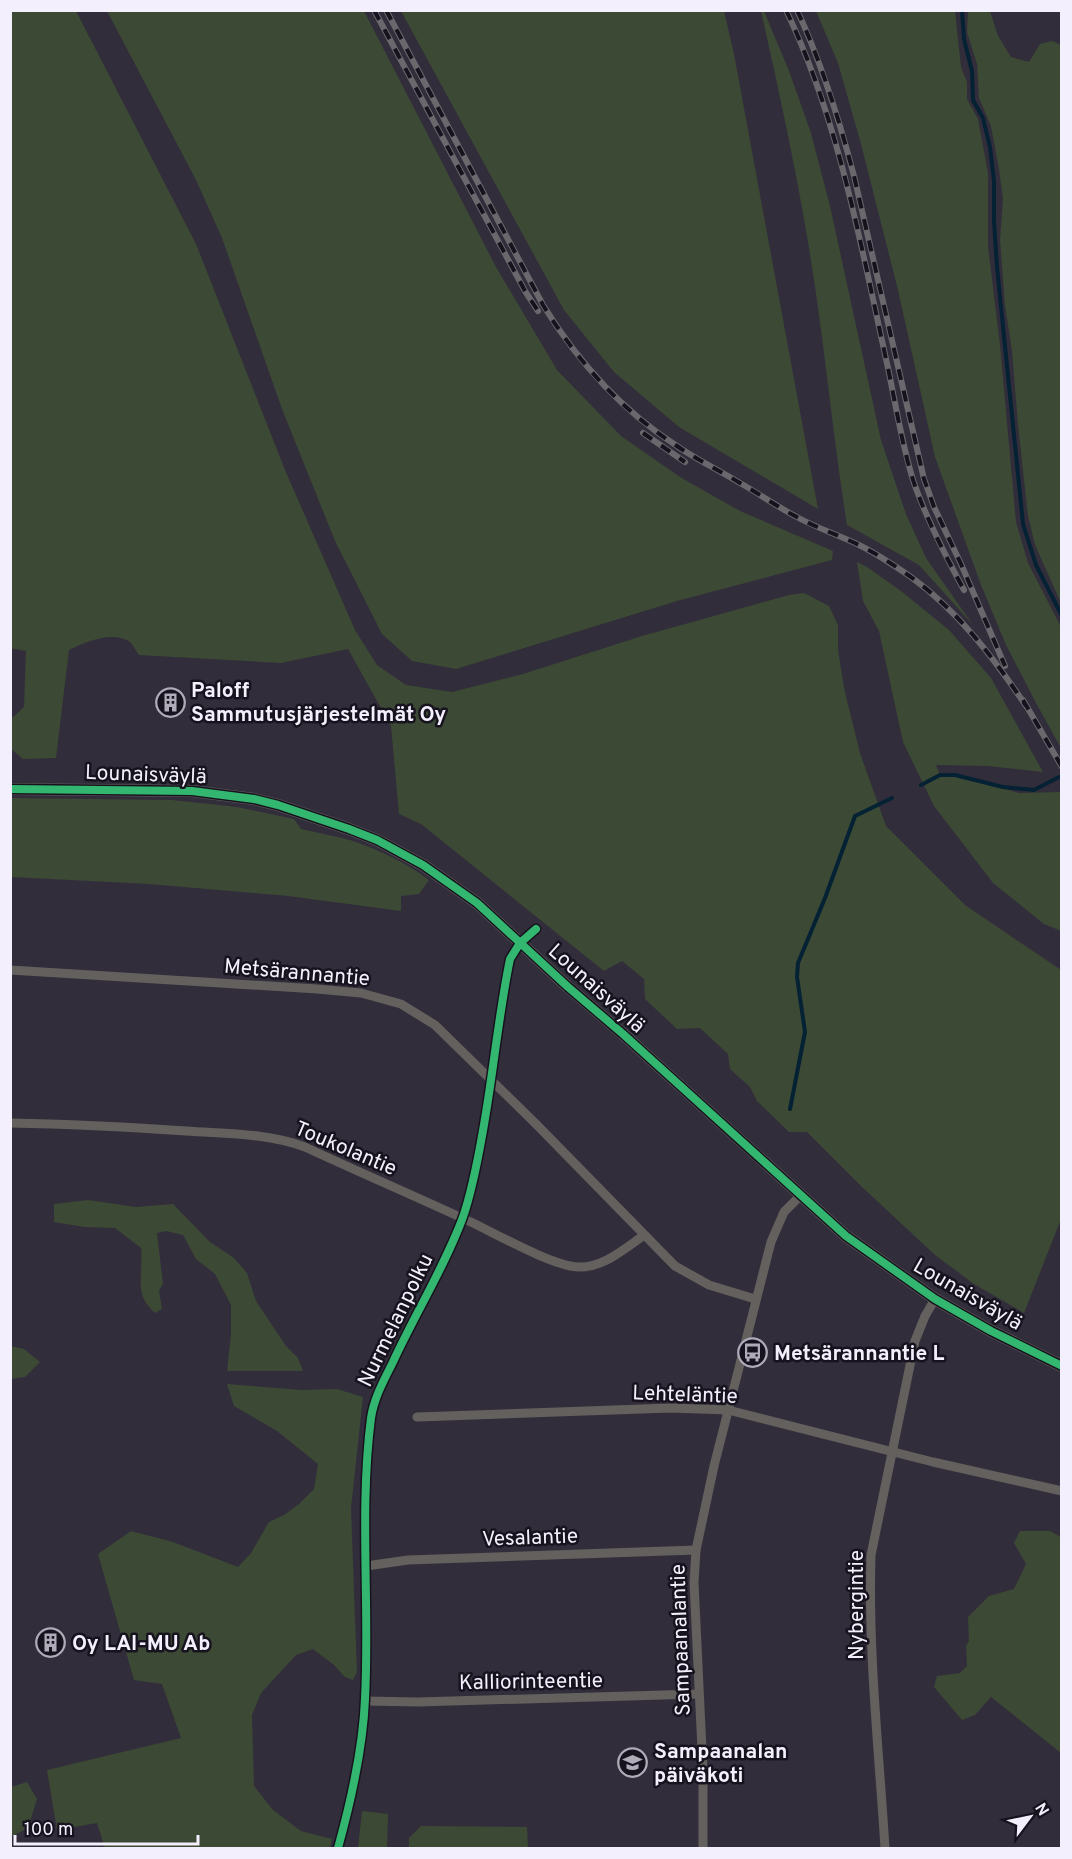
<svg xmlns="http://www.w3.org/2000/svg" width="1072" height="1859" viewBox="0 0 1072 1859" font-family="Overpass,sans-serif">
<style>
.green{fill:#3c4934}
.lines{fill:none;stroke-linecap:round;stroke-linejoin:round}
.stream{stroke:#042234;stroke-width:4}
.minor{stroke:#64605d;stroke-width:9}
.tertiary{stroke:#64605d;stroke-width:12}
.rail-casing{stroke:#6b686d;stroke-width:6}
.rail{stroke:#17131e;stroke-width:4;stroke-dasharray:11;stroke-linecap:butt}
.cycleway-casing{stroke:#17131e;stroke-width:11}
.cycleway{stroke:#33b770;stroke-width:8}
.labels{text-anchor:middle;stroke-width:5;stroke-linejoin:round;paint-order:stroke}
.poi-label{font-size:21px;font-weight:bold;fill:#f4effd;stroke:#17131e;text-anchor:start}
.street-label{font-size:21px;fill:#f4effd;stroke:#17131e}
</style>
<rect width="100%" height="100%" fill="#322d3b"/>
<g class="green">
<path d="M11,10l65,1 120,233 89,226 70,160 22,35 29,20 46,7 71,-18 119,-38 147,-41 15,-2 25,13 9,19v25l6,38 16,65 26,73 79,79 96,65v249l-37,94 -50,-29 -39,-29 -73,-68 -55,-55h-18l-32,-31 -7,-14 -20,-18 -2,-15 -28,-26 -23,1 -32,-30 -1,-20 -22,-18 -18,10 -183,-147 -22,-10 -8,-88 -43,-77 -67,14 -142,-8c-3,-4 -6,-10 -9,-13 -16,-12 -46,0 -61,8l-13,108 -33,1 -12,-10v-30l13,-12 2,-56 -16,-3z"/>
<polygon points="107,11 364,11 496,267 557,370 621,436 680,477 740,511 833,551 832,560 677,601 456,669 412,661 382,634 335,541 282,409 222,238 196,180"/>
<polygon points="401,11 724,11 734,54 818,509 679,427 614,372 564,310"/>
<path d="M761,11h3l25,60 22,62 19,73 51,234 25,74 20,44 47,67 -54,-60 -72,-40c-15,-94 -23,-189 -39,-283 -13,-78 -30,-155 -47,-231z"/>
<polygon points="816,11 955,11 961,67 967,82 967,99 978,119 988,173 988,246 1000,345 1016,522 1028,563 1061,627 1061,748 1036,703 1006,645 981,585 935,457 898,290 861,144 838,63"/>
<polygon points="968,11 990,11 998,36 1011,57 1029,62 1040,44 1052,41 1061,45 1061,603 1035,545 1028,516 1018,425 1012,351 1005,305 1000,240 1003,199 999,169 991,126 979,98 977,64 967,32"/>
<polygon points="857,562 867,567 901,591 949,630 991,678 1043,772 988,766 936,765 940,775 955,775 1019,793 1061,792 1061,931 1044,924 993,883 934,806 903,742 879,631 863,601"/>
<path d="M10,798l162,2 65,7 57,12 7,10c17,4 35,7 52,12 26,9 54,22 76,39l-10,14 -18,2v15l-113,-15 -139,-12 -138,-7z"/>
<path d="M88,1200l48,7 37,-3 37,38 24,16 13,15 9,28 30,45 12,12 5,13h-76l4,-37v-29l-16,-31 -19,-15 -13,-24 -17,-4 -9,2 6,51 -4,6 3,19 -7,4c-4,-4 -10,-10 -12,-16 -5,-12 0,-34 -2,-49l-26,-20 -31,-1 -30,-5v-18z"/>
<polygon points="10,1346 24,1349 40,1362 25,1377 11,1379"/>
<polygon points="227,1384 302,1390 337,1389 363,1397 351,1508 357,1672 353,1680 345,1677 334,1665 313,1649 296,1655 261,1693 252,1715 254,1786 273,1810 301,1831 332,1839 330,1848 105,1848 97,1823 57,1830 47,1770 181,1738 162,1684 134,1680 98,1554 131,1531 173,1542 238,1567 251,1553 269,1522 284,1515 299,1504 314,1489 318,1464 277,1431 234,1406"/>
<polygon points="1020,1531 1050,1531 1061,1537 1061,1753 991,1697 975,1715 962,1720 934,1687 937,1676 960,1673 967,1666 966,1646 969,1641 968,1617 989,1596 1014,1589 1026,1564 1014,1543"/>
<polygon points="27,1782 37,1799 28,1828 11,1837 11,1787"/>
<polygon points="362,1811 388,1814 387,1848 358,1848"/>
<polygon points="421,1826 527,1827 528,1848 409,1848 409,1838"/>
</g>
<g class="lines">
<g class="stream">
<polyline points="962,10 964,39 972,71 973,100 983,118 990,147 994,181 994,221 997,267 1023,524 1036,565 1062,616"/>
<polyline points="921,785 940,775 955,775 1003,787 1034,790 1059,777"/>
<polyline points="790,1109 805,1032 797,977 798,963 825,898 855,816 892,798"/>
</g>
<g class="minor">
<polyline points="10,970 317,989 361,993 401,1004 435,1025 537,1125 675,1266 709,1285 755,1299"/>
<path d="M10,1123c59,1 118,4 176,8 40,3 82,2 119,16 56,26 112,50 168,76 25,12 80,43 105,44 25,1 46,-18 65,-31"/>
<polyline points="417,1417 670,1408 728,1410 933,1462 1062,1491"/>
<polyline points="366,1566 408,1560 696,1550"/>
<polyline points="365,1701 418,1702 698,1694"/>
<polyline points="703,1848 703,1770 694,1583 696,1550 714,1466 771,1242 784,1212 800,1196"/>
<path d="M885,1848c-6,-97 -17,-195 -14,-293l44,-214 10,-25 10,-17"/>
</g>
<polyline class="tertiary" points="10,789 192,791 254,799 278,805 349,829 377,840 423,865 477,903 568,987 623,1034 846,1236 935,1299 991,1331 1062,1366"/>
<defs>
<g id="rail">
<polyline points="374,10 525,291 538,311"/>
<path d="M386,10l157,295c35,57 78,105 134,141 20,14 42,24 63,37 18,10 36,23 55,33 21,12 44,19 66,30 18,9 34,20 50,31 47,34 83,81 115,129"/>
<path d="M786,10c54,113 75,237 102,358 8,38 14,78 26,115 13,37 31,72 50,107"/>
<path d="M797,10c25,54 42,109 57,166l70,303 10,28 27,57 44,102"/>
<polyline points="643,433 685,462"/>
<polyline points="1023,700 1062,767"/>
</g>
</defs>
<use href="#rail" class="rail-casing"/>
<use href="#rail" class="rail"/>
<defs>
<g id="cycleway">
<polyline points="10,789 192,791 254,799 278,805 349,829 377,840 423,865 477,903 568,987 623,1034 846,1236 935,1299 991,1331 1062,1366"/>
<path d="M338,1848c13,-47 25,-99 27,-149 5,-93 -6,-188 6,-281 3,-20 13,-38 22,-56 22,-48 51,-94 70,-145 9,-26 14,-53 19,-81 11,-59 16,-119 28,-177l10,-16 16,-14"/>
</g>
</defs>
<use href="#cycleway" class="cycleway-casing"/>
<use href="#cycleway" class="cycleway"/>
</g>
<defs>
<symbol id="building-ring" viewBox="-11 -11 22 22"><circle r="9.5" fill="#17131e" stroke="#b0abb9" stroke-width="1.5"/><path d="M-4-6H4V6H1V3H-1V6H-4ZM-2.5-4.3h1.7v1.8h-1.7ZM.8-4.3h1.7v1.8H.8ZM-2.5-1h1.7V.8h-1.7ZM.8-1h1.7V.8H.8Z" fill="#b0abb9"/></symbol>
<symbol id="bus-ring" viewBox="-11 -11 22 22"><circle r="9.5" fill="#17131e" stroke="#b0abb9" stroke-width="1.5"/><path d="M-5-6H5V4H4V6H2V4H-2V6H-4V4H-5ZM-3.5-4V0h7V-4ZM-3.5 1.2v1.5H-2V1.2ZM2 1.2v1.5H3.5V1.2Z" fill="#b0abb9"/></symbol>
<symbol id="school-ring" viewBox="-11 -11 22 22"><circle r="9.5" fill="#17131e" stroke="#b0abb9" stroke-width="1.5"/><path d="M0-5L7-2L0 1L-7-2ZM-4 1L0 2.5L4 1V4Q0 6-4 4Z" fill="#b0abb9"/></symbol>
</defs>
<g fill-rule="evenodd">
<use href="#building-ring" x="154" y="686" width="33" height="33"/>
<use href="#bus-ring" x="736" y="1336" width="33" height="33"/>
<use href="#building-ring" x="34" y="1626" width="33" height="33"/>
<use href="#school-ring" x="616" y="1746" width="33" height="33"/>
</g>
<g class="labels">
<g class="poi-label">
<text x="191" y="697">Paloff<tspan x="191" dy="24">Sammutusjärjestelmät Oy</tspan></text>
<text x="774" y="1360">Metsärannantie L</text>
<text x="72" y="1650">Oy LAI-MU Ab</text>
<text x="654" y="1758">Sampaanalan<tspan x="654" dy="24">päiväkoti</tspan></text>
</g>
<g class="street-label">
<text transform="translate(146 774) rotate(2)" y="7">Lounaisväylä</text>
<text transform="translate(297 972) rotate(5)" y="7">Metsärannantie</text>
<text transform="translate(597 988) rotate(42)" y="7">Lounaisväylä</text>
<text transform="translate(346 1148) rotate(23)" y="7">Toukolantie</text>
<text transform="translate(968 1294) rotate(30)" y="7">Lounaisväylä</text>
<text transform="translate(395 1320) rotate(-64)" y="7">Nurmelanpolku</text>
<text transform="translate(685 1394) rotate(2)" y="7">Lehteläntie</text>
<text transform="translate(530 1537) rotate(-2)" y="7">Vesalantie</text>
<text transform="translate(856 1605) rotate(-90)" y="7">Nybergintie</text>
<text transform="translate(680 1640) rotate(-92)" y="7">Sampaanalantie</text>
<text transform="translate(531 1681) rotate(-1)" y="7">Kalliorinteentie</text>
</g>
</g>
<rect width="1072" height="1859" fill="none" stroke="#f4effd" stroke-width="24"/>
<g transform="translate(1030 1817) rotate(58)" stroke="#17131e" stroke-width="4.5" paint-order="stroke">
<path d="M0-4.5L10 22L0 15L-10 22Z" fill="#f4effd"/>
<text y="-9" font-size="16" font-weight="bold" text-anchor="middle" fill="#f4effd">N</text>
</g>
<path d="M15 1835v9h183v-9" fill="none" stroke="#f4effd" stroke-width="3"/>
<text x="24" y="1835" font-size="18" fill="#f4effd" stroke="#17131e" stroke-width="4.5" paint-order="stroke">100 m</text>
</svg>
